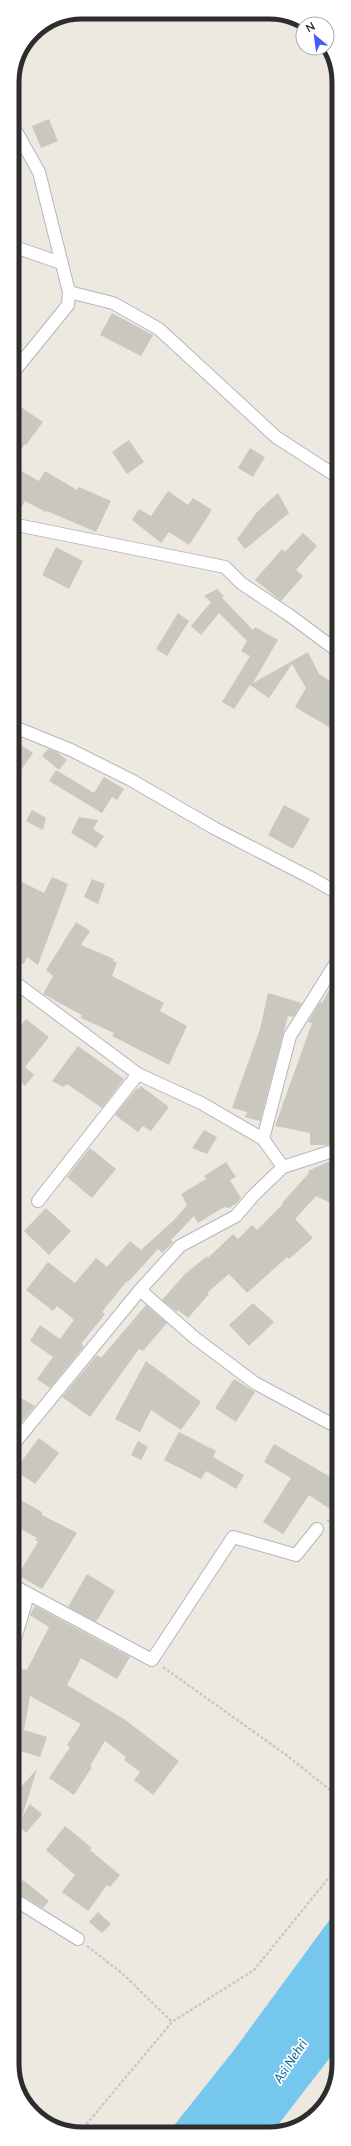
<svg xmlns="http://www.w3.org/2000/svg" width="351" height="2146" viewBox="0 0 351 2146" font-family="Lato,sans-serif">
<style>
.water{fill:#76c7ed}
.building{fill:#cac7be}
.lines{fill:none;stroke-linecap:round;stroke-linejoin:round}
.street-casing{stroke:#b3b5c0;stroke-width:14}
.path{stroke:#c8c8c8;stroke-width:2.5;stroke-dasharray:3 2;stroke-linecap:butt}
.street{stroke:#fff;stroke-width:12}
.labels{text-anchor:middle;stroke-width:3.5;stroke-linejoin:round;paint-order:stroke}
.water-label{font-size:13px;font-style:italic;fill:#10669e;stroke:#fff}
.rim{fill:none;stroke:#2d2d2d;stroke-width:5}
</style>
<rect width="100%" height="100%" fill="#eee9e0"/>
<polygon class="water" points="339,1907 339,2046 271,2134 168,2133 234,2050"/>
<g class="building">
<polygon points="49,119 58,141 41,148 32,126"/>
<polygon points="112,313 153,335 141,356 100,335"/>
<polygon points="12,401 43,422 26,445 25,444 12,461"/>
<polygon points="129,440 144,462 127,474 112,452"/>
<polygon points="250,448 265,457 253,477 238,468"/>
<polygon points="12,466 39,481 45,471 77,490 79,487 111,501 96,532 47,511 46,512 25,501 16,517 12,517"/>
<polygon points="168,491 188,505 193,498 212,510 189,545 169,532 161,543 132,520 139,509 151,516"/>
<polygon points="278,493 289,513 245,549 237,539 257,512"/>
<polygon points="303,533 317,546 296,570 303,576 281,601 255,580 282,549 285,552"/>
<polygon points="56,547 83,561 69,589 42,575"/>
<polygon points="217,589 224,596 222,598 253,630 255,627 278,640 253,683 308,652 319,674 339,686 339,733 295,707 306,688 292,664 269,698 250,685 234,709 222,702 250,656 241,651 247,641 219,613 201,635 191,626 211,602 204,596"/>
<polygon points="178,613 189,621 167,656 156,649"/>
<polygon points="12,739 33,753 12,783"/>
<polygon points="48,749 57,752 67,760 59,770 42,756"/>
<polygon points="56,770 94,793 104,777 124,789 117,800 112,797 102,813 49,781"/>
<polygon points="284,805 310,819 293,849 268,835"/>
<polygon points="32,810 46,818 43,830 26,821"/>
<polygon points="79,817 98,820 93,829 104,836 96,848 71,833"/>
<polygon points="12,877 44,893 52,877 68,884 38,965 27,957 24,964 12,959 12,937 16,929 12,927"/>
<polygon points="92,879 105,884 98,904 84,897"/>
<polygon points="76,922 90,931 81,945 114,959 113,961 117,963 112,976 164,1003 160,1011 187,1026 169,1065 112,1036 114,1033 81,1018 82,1015 43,994 53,976 46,970"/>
<polygon points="339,972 339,1049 332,1069 339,1071 339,1142 326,1145 310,1145 310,1133 275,1126 312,1023 308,1022 320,1002 322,1003"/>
<polygon points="268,993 302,1003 293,1017 288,1016 260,1121 245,1117 247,1112 232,1108 260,1029"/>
<polygon points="26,1019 49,1037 25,1067 34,1075 25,1086 16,1077 12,1082 12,1036"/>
<polygon points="78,1046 124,1079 102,1108 67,1084 63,1087 52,1081"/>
<polygon points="141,1086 169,1107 151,1131 143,1126 138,1132 115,1115 137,1088 138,1089"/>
<polygon points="204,1130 217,1137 207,1154 192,1148"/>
<polygon points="90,1148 116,1169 92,1198 67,1177"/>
<polygon points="339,1157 339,1207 316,1196 295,1219 313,1238 289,1259 287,1257 247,1293 229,1274 207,1293 209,1294 188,1318 178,1310 177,1312 162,1300 185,1274 207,1256 208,1258 233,1234 238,1239 252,1225 257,1230 283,1204 282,1203 309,1173 308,1171"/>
<polygon points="226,1162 236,1177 230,1180 241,1198 237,1203 229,1208 224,1207 198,1223 194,1216 171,1240 173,1242 162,1253 158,1249 128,1282 127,1281 102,1312 105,1314 81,1344 84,1346 50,1388 37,1379 53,1357 30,1341 40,1325 60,1339 74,1320 57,1306 53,1311 26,1290 48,1262 75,1283 96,1258 107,1267 130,1241 141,1250 174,1220 187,1205 181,1194 206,1179 204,1176"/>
<polygon points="46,1208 71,1231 49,1255 24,1231"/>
<polygon points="253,1303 274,1322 249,1346 229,1325"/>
<polygon points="146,1305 167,1323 143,1351 139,1349 90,1417 62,1397 97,1355 101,1358"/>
<polygon points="146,1361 201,1402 181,1430 151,1410 140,1432 115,1419"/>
<polygon points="234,1379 255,1392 236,1422 215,1408"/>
<polygon points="12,1393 35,1406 19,1425 12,1421"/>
<polygon points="179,1432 216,1451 213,1457 244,1475 236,1489 206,1471 201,1479 164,1460"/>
<polygon points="39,1438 59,1453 35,1484 15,1470"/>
<polygon points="138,1441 148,1447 141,1460 131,1455"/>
<polygon points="274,1444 339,1482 339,1515 309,1495 283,1534 263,1522 291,1478 264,1462"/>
<polygon points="17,1498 42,1512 42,1515 77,1533 42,1589 18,1575 38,1542 35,1540 37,1538 12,1524 12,1506"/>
<polygon points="87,1574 115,1591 96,1622 68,1607"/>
<polygon points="35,1606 130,1657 117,1679 81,1658 67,1685 124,1719 179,1761 153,1795 134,1780 140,1772 124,1760 126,1757 105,1741 90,1766 92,1767 74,1795 49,1778 70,1747 67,1745 81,1724 30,1696 24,1730 47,1737 40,1757 20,1751 18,1761 12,1761 12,1698 17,1668 27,1670 49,1627 30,1615"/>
<polygon points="37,1769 22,1817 30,1804 42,1814 26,1833 22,1829 12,1841 12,1797"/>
<polygon points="65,1826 92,1848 90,1850 120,1875 110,1887 107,1885 88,1911 62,1892 75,1875 46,1850"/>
<polygon points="23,1880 49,1901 43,1908 14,1891"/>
<polygon points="98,1912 111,1924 102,1933 89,1922"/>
</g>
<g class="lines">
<defs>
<g id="street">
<polyline points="12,124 39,172 69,292 68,305 12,374"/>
<polyline points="12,246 61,263"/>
<polyline points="69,292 113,303 159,329 276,437 339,478"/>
<polyline points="12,524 225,567 241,583 289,615 339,652"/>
<polyline points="12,726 71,750 131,780 214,828 313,879 339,894"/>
<polyline points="12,980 138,1074 201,1103 263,1139 283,1167"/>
<polyline points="263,1139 290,1036 339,958"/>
<polyline points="38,1201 138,1074"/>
<polyline points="140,1290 195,1338 255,1383 339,1428"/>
<polyline points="12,1446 140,1290 180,1246 236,1216 253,1196 283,1167 339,1149"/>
<polyline points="12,1585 152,1660 233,1537 296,1555 317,1529"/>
<polyline points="12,1649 28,1595"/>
<polyline points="12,1898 78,1939"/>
</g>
</defs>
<use href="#street" class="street-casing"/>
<g class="path">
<polyline points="327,1520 339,1527"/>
<polyline points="163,1667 285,1754 339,1797"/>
<polyline points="87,1946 123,1974 172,2022"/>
<polyline points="80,2132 172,2022 254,1970 339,1865"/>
</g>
<use href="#street" class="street"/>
</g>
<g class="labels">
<g class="water-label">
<text transform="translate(290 2061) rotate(-56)" y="5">Asi Nehri</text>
</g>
</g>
<path d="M0 0H351V2146H0ZM82 19H269A63 63 0 0 1 332 82V2064A63 63 0 0 1 269 2127H82A63 63 0 0 1 19 2064V82A63 63 0 0 1 82 19Z" fill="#fff" fill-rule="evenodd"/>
<path class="rim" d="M82 19H269A63 63 0 0 1 332 82V2064A63 63 0 0 1 269 2127H82A63 63 0 0 1 19 2064V82A63 63 0 0 1 82 19Z"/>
<g transform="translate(315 36) rotate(331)"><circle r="19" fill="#ffffff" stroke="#ababab"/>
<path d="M0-3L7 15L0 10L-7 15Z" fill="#445cf7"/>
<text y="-6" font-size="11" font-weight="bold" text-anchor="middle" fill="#2d2d2d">N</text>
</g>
</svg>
